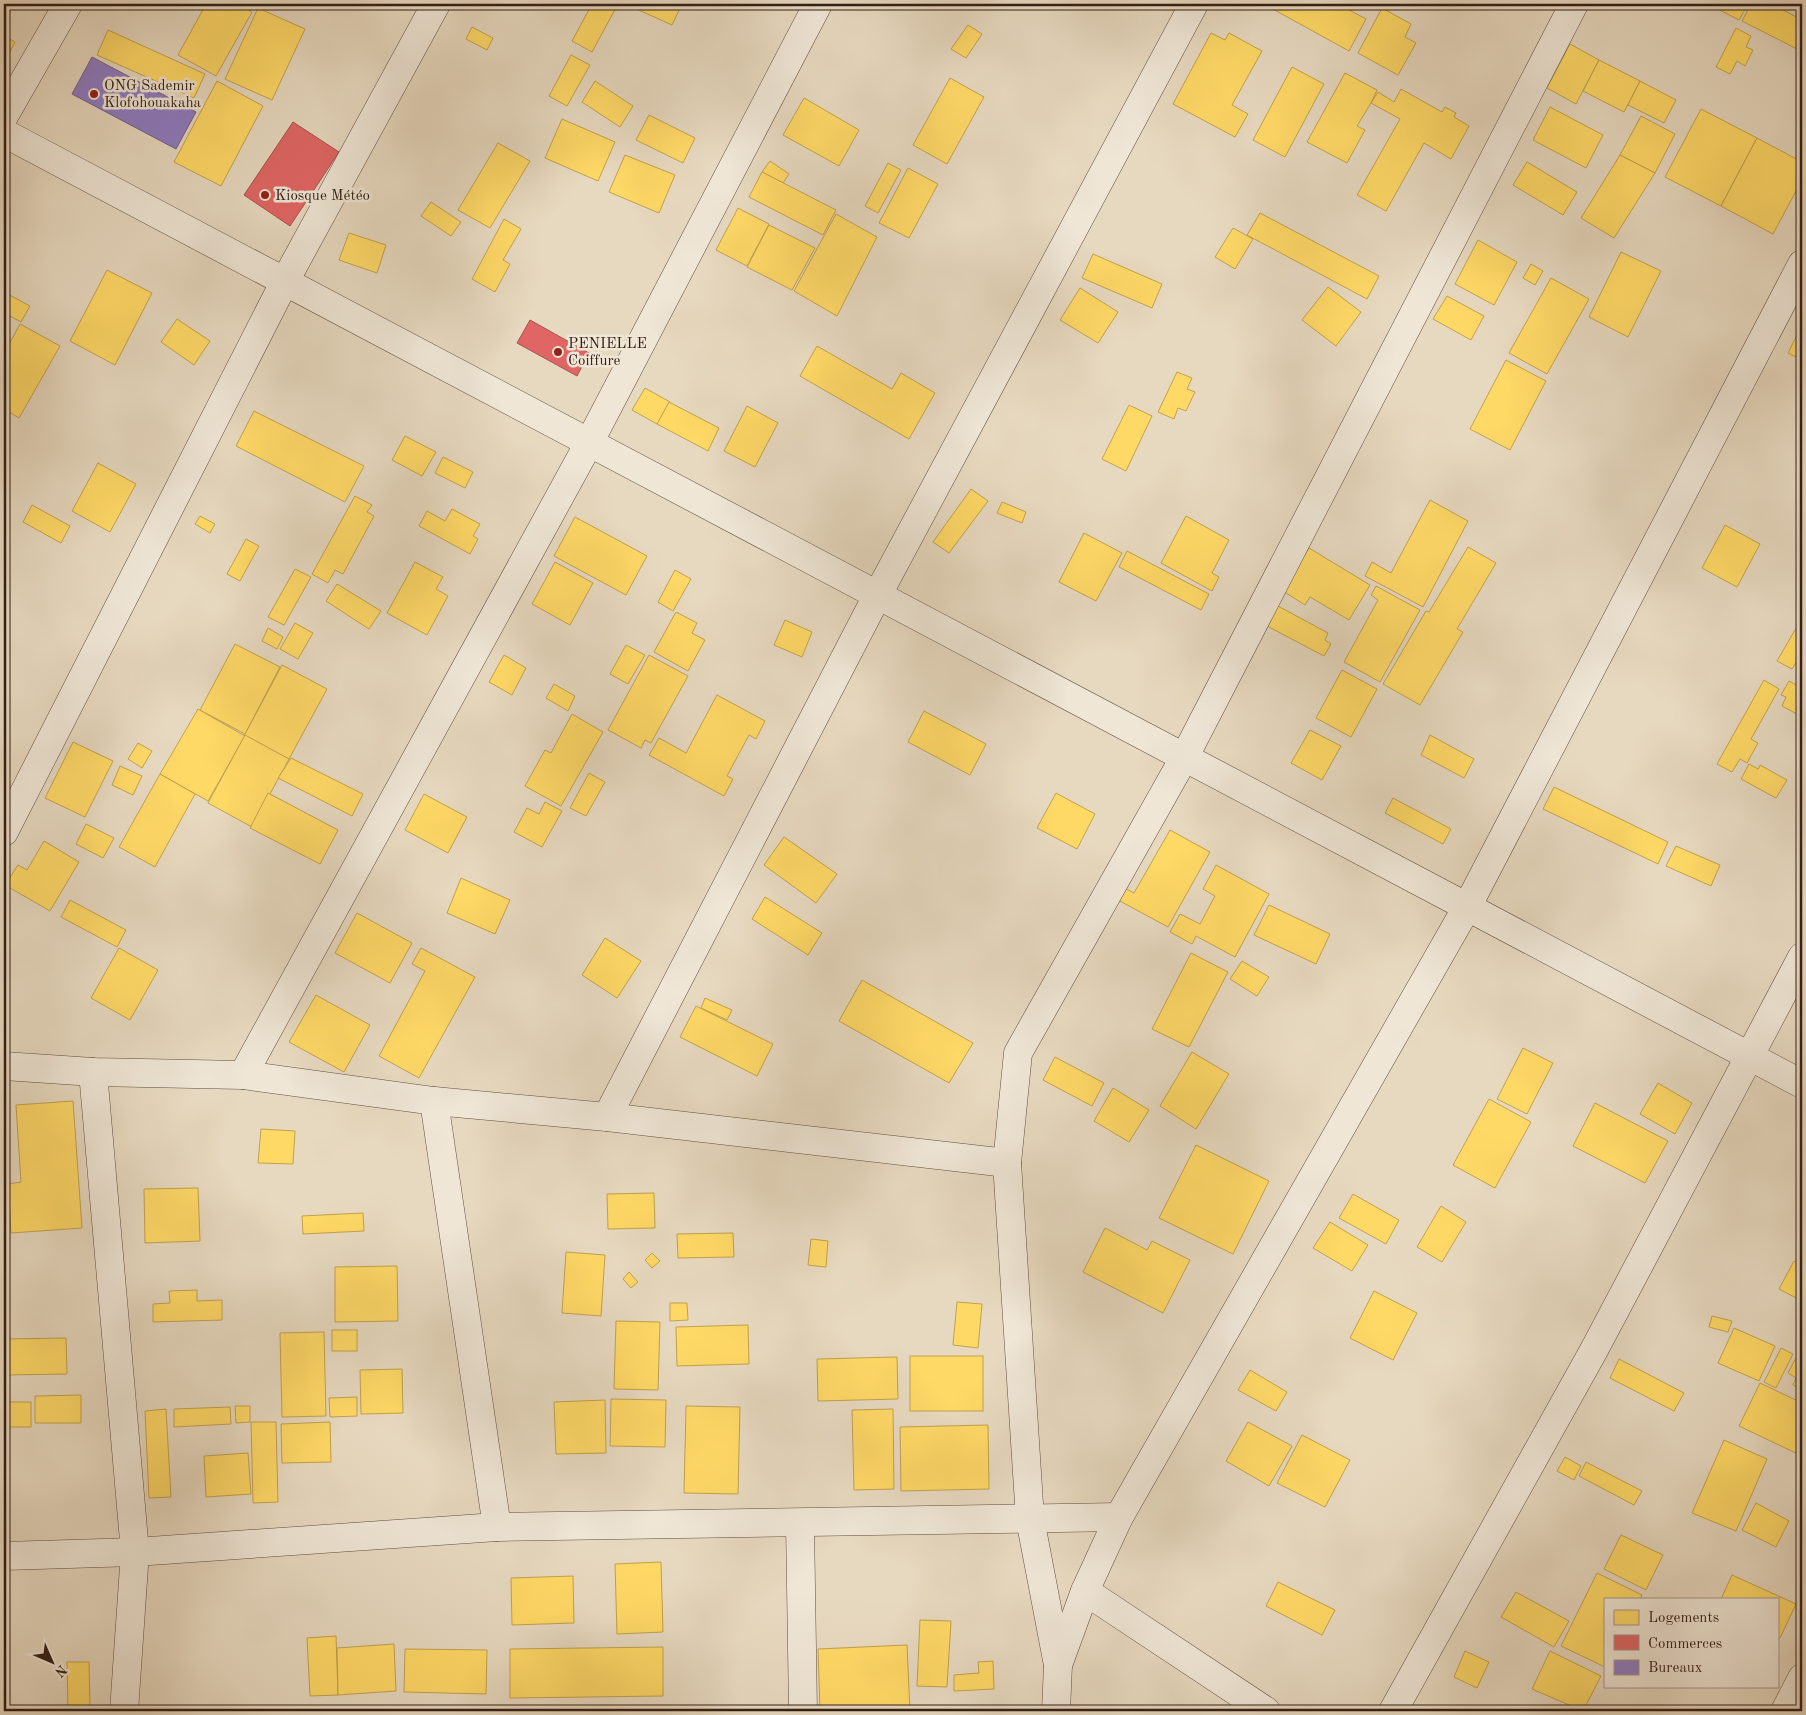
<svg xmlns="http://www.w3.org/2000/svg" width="1806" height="1715" viewBox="0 0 1806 1715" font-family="'Old Standard TT',serif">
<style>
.homes{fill:#ffd966;stroke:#c2a14e}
.shops{fill:#e06666;stroke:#ac514e}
.offices{fill:#8e7cc3;stroke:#73608f}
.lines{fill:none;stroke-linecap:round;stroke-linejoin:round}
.minor-casing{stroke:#604e41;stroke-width:29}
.minor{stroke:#efe6d6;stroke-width:28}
.poi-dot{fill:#8f2418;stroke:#efe6d6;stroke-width:2}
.labels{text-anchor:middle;stroke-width:5;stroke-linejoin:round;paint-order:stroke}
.poi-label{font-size:15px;fill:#331f17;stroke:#efe6d6;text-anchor:start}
</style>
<rect width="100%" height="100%" fill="#e7d9c0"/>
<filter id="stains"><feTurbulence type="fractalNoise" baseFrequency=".004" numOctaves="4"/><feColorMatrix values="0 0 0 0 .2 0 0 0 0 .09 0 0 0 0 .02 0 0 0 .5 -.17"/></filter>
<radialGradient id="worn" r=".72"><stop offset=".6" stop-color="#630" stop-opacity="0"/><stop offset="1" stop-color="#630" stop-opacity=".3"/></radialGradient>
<g class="homes">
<polygon points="206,4 238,4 252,12 216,76 178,55"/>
<polygon points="592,4 618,4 592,52 572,41"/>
<polygon points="633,4 682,4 672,25 632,7"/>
<polygon points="1273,4 1338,4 1366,19 1349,51 1271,8"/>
<polygon points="1708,4 1748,4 1739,20"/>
<polygon points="1751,4 1772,4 1802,20 1802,39 1797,49 1742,21"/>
<polygon points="258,8 305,29 272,100 225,79"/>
<polygon points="1382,8 1411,24 1405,37 1416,43 1398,75 1358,53"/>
<polygon points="968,25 982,34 966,58 951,49"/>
<polygon points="472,27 493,38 487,50 466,39"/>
<polygon points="1736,28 1751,36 1746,47 1753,50 1745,66 1737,61 1730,74 1716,67"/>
<polygon points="108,30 205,74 194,98 97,55"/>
<polygon points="1211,33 1225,40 1229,33 1262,51 1232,105 1248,114 1235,137 1173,104"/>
<polygon points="4,36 15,42 4,63"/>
<polygon points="1570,44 1599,60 1576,104 1547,88"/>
<polygon points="571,55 590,65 567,106 549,96"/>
<polygon points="1599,60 1640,81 1624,112 1583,91"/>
<polygon points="1292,67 1324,84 1285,157 1253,140"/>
<polygon points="1345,73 1377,90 1371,103 1357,126 1365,130 1347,163 1307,142"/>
<polygon points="950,78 984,97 947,164 913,145"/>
<polygon points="217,81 263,106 221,186 174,162"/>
<polygon points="595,81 633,106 620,127 582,102"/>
<polygon points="1640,81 1676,100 1664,123 1628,105"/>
<polygon points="1401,89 1442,112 1445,107 1456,113 1454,117 1469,126 1451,159 1424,143 1386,211 1357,195 1400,119 1371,103 1378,92 1394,102"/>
<polygon points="804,98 859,130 839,166 783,135"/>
<polygon points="1550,107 1603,135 1586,168 1533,140"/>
<polygon points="1701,109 1757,138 1721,206 1665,177"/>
<polygon points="649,115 695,138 683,163 636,140"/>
<polygon points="1641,116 1675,134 1655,173 1620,155"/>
<polygon points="562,119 615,142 598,181 545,158"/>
<polygon points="1757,138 1802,162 1802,180 1773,234 1721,206"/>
<polygon points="498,143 530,161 490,228 458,210"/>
<polygon points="625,155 675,175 659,213 609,192"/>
<polygon points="1620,155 1655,173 1614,238 1581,218"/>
<polygon points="770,161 789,174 783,183 762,172"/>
<polygon points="1527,162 1577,192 1563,215 1513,185"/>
<polygon points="888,163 901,170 878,213 865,206"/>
<polygon points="908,168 938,184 909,238 879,223"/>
<polygon points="762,172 836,210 823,235 749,197"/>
<polygon points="431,202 461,222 451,236 421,216"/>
<polygon points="738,208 769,224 747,266 716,250"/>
<polygon points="1260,213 1379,276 1367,299 1247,235"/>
<polygon points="836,214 877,237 837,316 794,291"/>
<polygon points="504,219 521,229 503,260 510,264 495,292 472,279"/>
<polygon points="769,225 815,248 792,290 747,267"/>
<polygon points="1233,228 1253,239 1235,269 1215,257"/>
<polygon points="349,233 386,245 377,273 339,260"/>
<polygon points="1478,240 1517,262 1494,305 1455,284"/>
<polygon points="1621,252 1661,271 1628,337 1589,317"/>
<polygon points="1093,254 1162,284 1152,308 1082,278"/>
<polygon points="1531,264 1543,271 1535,285 1523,278"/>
<polygon points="107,270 152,293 115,365 70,341"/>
<polygon points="1551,278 1589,299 1547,374 1509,353"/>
<polygon points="1328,287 1361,312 1336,346 1302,320"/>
<polygon points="1080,288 1118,312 1098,343 1060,320"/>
<polygon points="4,292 30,306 21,322 4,313"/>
<polygon points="1447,296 1484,316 1471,340 1433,319"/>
<polygon points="177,319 210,341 194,365 161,342"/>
<polygon points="20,324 60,346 19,418 4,409 4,354"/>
<polygon points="1802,325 1802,360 1788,353"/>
<polygon points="817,346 892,389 901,373 935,393 909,439 800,376"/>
<polygon points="1506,360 1546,381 1510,450 1470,429"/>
<polygon points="1177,372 1192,378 1187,389 1195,392 1186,411 1178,408 1174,419 1158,412"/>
<polygon points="645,388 670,402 657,424 632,410"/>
<polygon points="669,402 719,428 708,451 657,424"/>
<polygon points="1129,405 1152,416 1126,471 1102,459"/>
<polygon points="747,406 778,423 755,467 724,451"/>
<polygon points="254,411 364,466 345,502 236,446"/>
<polygon points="405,436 436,452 422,476 392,460"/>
<polygon points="443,457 473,472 465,488 435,473"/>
<polygon points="98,463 136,484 110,532 72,511"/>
<polygon points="971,489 988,501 949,553 933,542"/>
<polygon points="355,496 372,505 367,512 374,516 343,574 335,570 328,583 312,574"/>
<polygon points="1430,500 1468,521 1423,607 1365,576 1372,562 1391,573"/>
<polygon points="1002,502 1026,512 1022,523 997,513"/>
<polygon points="32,505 70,526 61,543 23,522"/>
<polygon points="452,509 480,524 473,536 478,539 470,554 419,526 427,511 445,521"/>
<polygon points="200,516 215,524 210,533 195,524"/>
<polygon points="1186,516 1229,540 1212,573 1219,577 1212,591 1161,563"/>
<polygon points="575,517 647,556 626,595 554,556"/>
<polygon points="1725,525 1760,544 1737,587 1702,568"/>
<polygon points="1084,533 1122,553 1096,601 1059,582"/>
<polygon points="246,539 259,546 240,581 227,574"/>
<polygon points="1468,547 1496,563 1457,629 1463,632 1420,705 1383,684 1426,611 1429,612"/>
<polygon points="1309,548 1370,585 1349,620 1310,597 1305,605 1283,591"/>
<polygon points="1127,551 1209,594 1201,610 1119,567"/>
<polygon points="415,562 443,577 436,589 448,596 427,635 387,613"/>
<polygon points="555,562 593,583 570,625 532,604"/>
<polygon points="295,569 311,577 284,625 268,617"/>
<polygon points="675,570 691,579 673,611 658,602"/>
<polygon points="337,584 381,611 369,629 326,601"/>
<polygon points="1376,586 1420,610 1380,682 1344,662 1378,600 1371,595"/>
<polygon points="1278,606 1328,633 1325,640 1331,644 1324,656 1267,626"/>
<polygon points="676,612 697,623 692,633 705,640 688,671 654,652"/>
<polygon points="1802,618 1802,664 1797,661 1792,669 1777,661"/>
<polygon points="785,620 812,632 802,657 774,645"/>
<polygon points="295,623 313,633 298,659 280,649"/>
<polygon points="268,628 283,637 277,649 262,641"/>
<polygon points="235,644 280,667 245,734 200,710"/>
<polygon points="626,645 645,655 628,684 610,674"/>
<polygon points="504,655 526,668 512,695 489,682"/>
<polygon points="649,655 688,676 651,743 645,740 641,748 608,730"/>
<polygon points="282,665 327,689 289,759 244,736"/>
<polygon points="1342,670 1377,689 1351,737 1316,718"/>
<polygon points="1764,680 1779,689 1751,739 1758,743 1747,763 1740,759 1732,772 1717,764"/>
<polygon points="1789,681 1802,688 1802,707 1797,714 1782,706 1786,697 1781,695"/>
<polygon points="554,684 575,696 568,711 546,698"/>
<polygon points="717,695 765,721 756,739 749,735 727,776 733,779 724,796 649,755 659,738 686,753"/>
<polygon points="198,709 245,736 208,801 160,774"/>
<polygon points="924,711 986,744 970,775 908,742"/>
<polygon points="572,714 603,732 561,806 525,786 545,750 551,753"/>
<polygon points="1310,730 1341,746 1322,780 1291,763"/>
<polygon points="245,735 289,759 252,827 208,803"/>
<polygon points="1430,735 1474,759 1464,778 1421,755"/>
<polygon points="73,742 113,761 85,817 45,798"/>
<polygon points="138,743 152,751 142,768 128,759"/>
<polygon points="291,758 363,794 352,816 278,778"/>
<polygon points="1749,764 1758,769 1760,765 1787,780 1776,798 1741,779"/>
<polygon points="120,766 142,776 133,795 112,785"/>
<polygon points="589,773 605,782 586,816 570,808"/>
<polygon points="160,774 195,794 155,867 119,847"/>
<polygon points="1554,787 1668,842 1658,864 1543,809"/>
<polygon points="268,793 338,830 320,864 250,828"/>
<polygon points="1056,793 1095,814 1077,849 1037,828"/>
<polygon points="424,794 467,817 448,853 405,830"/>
<polygon points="1393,798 1451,829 1443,844 1385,813"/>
<polygon points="545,802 562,811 542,847 514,832 527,808 539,814"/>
<polygon points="86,824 114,838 103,858 76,844"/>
<polygon points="1170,830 1210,852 1168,927 1118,900 1125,888 1134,893"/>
<polygon points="784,837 837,874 816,903 764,865"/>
<polygon points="44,841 79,862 50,911 5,885 18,865 27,870"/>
<polygon points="1676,846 1720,865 1711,886 1666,866"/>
<polygon points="1216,865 1269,894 1235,957 1196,936 1192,944 1170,932 1180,914 1200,924 1215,896 1203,889"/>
<polygon points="461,878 510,900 495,934 447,913"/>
<polygon points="765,897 822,933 808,955 752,919"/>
<polygon points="70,900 126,930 117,947 61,917"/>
<polygon points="1269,905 1330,934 1316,964 1254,935"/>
<polygon points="357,913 412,943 390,983 335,953"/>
<polygon points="605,938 641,961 617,998 582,975"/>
<polygon points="119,948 158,970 130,1020 91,998"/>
<polygon points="421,948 475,977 419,1078 379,1056 425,971 412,964"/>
<polygon points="1191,953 1228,972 1189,1047 1152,1029"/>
<polygon points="1242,961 1269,977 1257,996 1230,979"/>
<polygon points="862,980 973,1043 949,1083 839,1021"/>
<polygon points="316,995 370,1025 344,1072 289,1042"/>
<polygon points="705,998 732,1010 727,1020 701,1008"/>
<polygon points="696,1006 773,1044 757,1076 680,1037"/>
<polygon points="1523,1048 1553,1063 1527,1114 1497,1099"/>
<polygon points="1192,1052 1229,1074 1196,1129 1160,1106"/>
<polygon points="1055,1057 1104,1083 1092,1106 1043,1080"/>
<polygon points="1658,1083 1692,1103 1675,1134 1640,1114"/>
<polygon points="1113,1088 1149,1110 1129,1142 1094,1121"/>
<polygon points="1489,1099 1531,1122 1495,1188 1453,1165"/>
<polygon points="73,1101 82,1228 11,1233 8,1184 21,1182 16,1105"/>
<polygon points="1595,1103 1668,1141 1645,1183 1573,1146"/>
<polygon points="261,1129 295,1131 293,1164 258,1163"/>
<polygon points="1196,1145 1269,1181 1233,1254 1159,1218"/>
<polygon points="198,1188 200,1241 145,1243 144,1189"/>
<polygon points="654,1193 655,1228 608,1229 607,1194"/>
<polygon points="1353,1194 1399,1220 1386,1244 1339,1218"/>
<polygon points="1441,1206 1466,1222 1442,1262 1417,1247"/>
<polygon points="363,1213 364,1231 303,1234 302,1216"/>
<polygon points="1330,1222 1368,1245 1352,1271 1313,1248"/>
<polygon points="1105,1228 1147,1250 1152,1241 1190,1260 1163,1313 1083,1272"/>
<polygon points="733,1233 734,1257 678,1258 677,1234"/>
<polygon points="811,1239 828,1241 826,1267 808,1265"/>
<polygon points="566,1252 605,1255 601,1316 562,1313"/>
<polygon points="652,1253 660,1261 652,1268 645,1260"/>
<polygon points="1794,1261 1802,1264 1802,1301 1779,1289"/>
<polygon points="397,1266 398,1321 335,1322 335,1267"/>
<polygon points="629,1272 638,1282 631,1288 623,1279"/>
<polygon points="197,1290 197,1301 222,1300 222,1320 153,1322 153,1304 170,1303 169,1291"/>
<polygon points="1374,1291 1417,1313 1393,1360 1350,1338"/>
<polygon points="957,1302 982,1304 978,1348 953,1345"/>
<polygon points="670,1303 687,1303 688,1320 670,1321"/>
<polygon points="1712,1316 1732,1321 1728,1332 1709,1327"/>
<polygon points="616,1321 660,1322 658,1390 614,1389"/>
<polygon points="748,1325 749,1364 677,1366 676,1327"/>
<polygon points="1734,1328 1775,1346 1759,1381 1718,1363"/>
<rect x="332" y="1330" width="25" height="21"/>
<polygon points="324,1332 326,1416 282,1417 280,1333"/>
<polygon points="66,1338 67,1374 4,1375 4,1339"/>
<polygon points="1781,1348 1793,1354 1776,1388 1764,1382"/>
<polygon points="1799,1352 1802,1354 1802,1390 1793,1385 1796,1378 1788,1373"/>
<rect x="910" y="1356" width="73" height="55"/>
<polygon points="897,1357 898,1399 818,1401 817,1359"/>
<polygon points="1619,1359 1684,1393 1674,1411 1610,1378"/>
<polygon points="402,1369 403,1413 361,1414 360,1370"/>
<polygon points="1250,1370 1287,1392 1276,1411 1238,1390"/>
<polygon points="1760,1383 1802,1403 1802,1456 1739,1426"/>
<polygon points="81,1395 81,1423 35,1423 35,1396"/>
<polygon points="357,1397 357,1416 330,1417 329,1398"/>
<polygon points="611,1399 666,1400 665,1447 610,1446"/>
<polygon points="605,1400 606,1453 556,1454 554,1402"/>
<rect x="4" y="1402" width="27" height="25"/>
<polygon points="235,1406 250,1406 250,1422 236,1423"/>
<polygon points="686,1406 740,1407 738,1494 684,1493"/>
<polygon points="230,1407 231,1424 174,1427 174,1409"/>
<polygon points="166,1409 171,1497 149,1498 145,1411"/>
<polygon points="893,1409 894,1489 854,1490 852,1410"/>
<polygon points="251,1422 276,1422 278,1502 253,1503"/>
<polygon points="330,1422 331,1462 282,1463 281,1424"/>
<polygon points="1248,1422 1292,1446 1269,1486 1226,1461"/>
<polygon points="988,1425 989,1489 901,1491 900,1427"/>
<polygon points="1302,1435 1350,1460 1325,1507 1277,1483"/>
<polygon points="1724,1440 1767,1459 1736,1531 1692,1513"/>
<polygon points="248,1453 251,1494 206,1497 204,1456"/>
<polygon points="1565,1457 1581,1466 1574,1480 1557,1471"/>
<polygon points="1586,1462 1642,1491 1634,1505 1579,1476"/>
<polygon points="1756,1503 1789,1521 1776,1547 1742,1530"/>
<polygon points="1621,1535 1663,1555 1646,1590 1604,1569"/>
<polygon points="661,1562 663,1632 617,1634 615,1564"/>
<polygon points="1597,1573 1642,1595 1640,1599 1605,1599 1605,1667 1561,1646"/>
<polygon points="1732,1575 1796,1604 1780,1638 1777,1636 1777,1599 1721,1599"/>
<polygon points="573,1576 574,1623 512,1625 511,1578"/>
<polygon points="1278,1582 1335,1610 1322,1635 1266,1606"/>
<polygon points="1516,1592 1569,1621 1554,1647 1501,1617"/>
<polygon points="920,1620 951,1621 947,1687 917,1686"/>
<polygon points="336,1636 338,1695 310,1696 307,1638"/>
<polygon points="394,1644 396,1691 338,1695 337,1648"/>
<polygon points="907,1645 910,1711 820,1711 818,1649"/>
<polygon points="663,1647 663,1696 510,1698 510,1649"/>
<polygon points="405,1649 487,1650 486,1694 404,1692"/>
<polygon points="1465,1651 1489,1662 1477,1688 1454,1677"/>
<polygon points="1550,1651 1601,1676 1583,1711 1532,1689"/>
<polygon points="993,1661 994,1689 954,1691 954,1675 979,1673 978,1662"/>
<polygon points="67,1662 89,1662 90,1709 68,1709"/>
<polygon points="487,1706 487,1711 405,1711 405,1707"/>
</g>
<g class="shops">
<polygon points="293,122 339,152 290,226 244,195"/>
<polygon points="530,320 589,353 577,376 517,343"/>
</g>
<polygon class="offices" points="92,57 196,112 176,149 72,94"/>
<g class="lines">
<defs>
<g id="minor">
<polyline points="4,116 68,4"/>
<polyline points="4,133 1802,1084"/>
<polyline points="4,832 285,281 436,4"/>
<polyline points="4,1066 93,1072 243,1075 434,1101 607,1117 1007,1163"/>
<polyline points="93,1072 135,1552 124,1711"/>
<polyline points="243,1075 589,443 818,4"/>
<polyline points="434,1101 497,1527"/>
<polyline points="607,1117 877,596 1194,4"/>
<polyline points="800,1523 803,1711"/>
<polyline points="4,1556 135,1552 497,1527 1119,1517"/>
<polyline points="1085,1591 1266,1711"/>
<polyline points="1058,1665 1085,1591 1119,1517 1467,907 1802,264"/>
<polyline points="1056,1711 1058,1665 1030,1519 1007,1163 1018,1053 1184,758 1574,4"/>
<polyline points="1393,1711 1594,1350 1802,957"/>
<polyline points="1785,1711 1802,1678"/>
</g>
</defs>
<use href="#minor" class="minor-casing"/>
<use href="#minor" class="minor"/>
</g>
<g class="poi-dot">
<circle cx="94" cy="94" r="5"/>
<circle cx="265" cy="195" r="5"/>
<circle cx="558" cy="352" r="5"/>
</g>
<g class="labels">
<g class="poi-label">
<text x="104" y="90">ONG Sademir<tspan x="104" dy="17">Klofohouakaha</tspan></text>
<text x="275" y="200">Kiosque Météo</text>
<text x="568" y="348">PENIELLE<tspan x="568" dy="17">Coiffure</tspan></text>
</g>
</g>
<rect width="1806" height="1715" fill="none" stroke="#e7d9c0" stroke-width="20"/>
<rect x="5" y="5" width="1796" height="1705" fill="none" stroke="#331f17" stroke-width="2.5"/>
<rect x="10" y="10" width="1786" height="1695" fill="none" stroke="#331f17"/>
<rect x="1604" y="1598" width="175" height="90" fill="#efe6d6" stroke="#a4968a"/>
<rect x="1614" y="1610" width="25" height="15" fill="#ffd966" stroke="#a4968a"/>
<text x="1648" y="1622" font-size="15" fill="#331f17">Logements</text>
<rect x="1614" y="1635" width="25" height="15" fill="#e06666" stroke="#a4968a"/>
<text x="1648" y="1648" font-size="15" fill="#331f17">Commerces</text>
<rect x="1614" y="1660" width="25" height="15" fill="#8e7cc3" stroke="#a4968a"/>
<text x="1648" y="1672" font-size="15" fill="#331f17">Bureaux</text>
<g transform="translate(52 1662) rotate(135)" stroke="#efe6d6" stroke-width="4" paint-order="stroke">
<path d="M0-4L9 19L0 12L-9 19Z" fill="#331f17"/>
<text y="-8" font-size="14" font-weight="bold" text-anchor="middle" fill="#331f17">N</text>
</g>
<rect width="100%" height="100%" filter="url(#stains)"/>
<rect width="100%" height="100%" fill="url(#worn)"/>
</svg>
